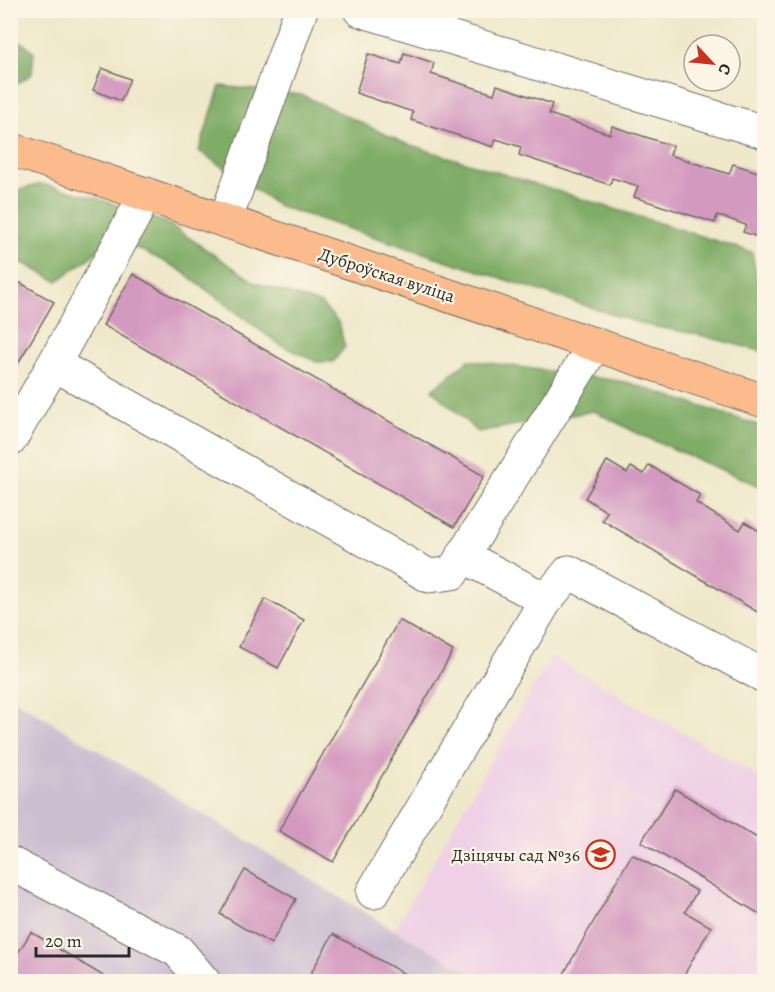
<svg xmlns="http://www.w3.org/2000/svg" width="775" height="992" viewBox="0 0 775 992" font-family="Alegreya,serif">
<style>
.built{fill:#efd0e6}
.industrial{fill:#cdbed2}
.forest{fill:#7fac66;stroke:#556c48;stroke-width:1.5}
.building{fill:#d399bf}
.lines{fill:none;stroke-linecap:round;stroke-linejoin:round}
.minor-casing{stroke:#706d63;stroke-width:35}
.major-casing{stroke:#706d63;stroke-width:35}
.minor{stroke:#fff;stroke-width:33}
.major{stroke:#fbbb8d;stroke-width:33}
.labels{text-anchor:middle;stroke-width:4.5;stroke-linejoin:round;paint-order:stroke}
.street-label{font-size:18px;fill:#2b2b2b;stroke:#fcf5e5}
.poi-label{font-size:18px;fill:#2b2b2b;stroke:#fcf5e5;text-anchor:end}
</style>
<rect width="100%" height="100%" fill="#fcf5e5"/>
<filter id="ink" filterUnits="userSpaceOnUse"><feTurbulence type="fractalNoise" baseFrequency=".0167" numOctaves="2"/><feDisplacementMap in="SourceGraphic" scale="12" xChannelSelector="R" yChannelSelector="G"/><feConvolveMatrix kernelMatrix="1 2 1 2 8 2 1 2 1" color-interpolation-filters="sRGB"/></filter>
<filter id="wash" filterUnits="userSpaceOnUse"><feTurbulence type="fractalNoise" baseFrequency=".008" numOctaves="4" result="noise"/><feDisplacementMap in="SourceGraphic" scale="24" xChannelSelector="R" yChannelSelector="G"/><feGaussianBlur stdDeviation="1.35" result="paint"/><feColorMatrix in="noise" values="0 0 0 0 0 0 0 0 0 0 0 0 0 0 0 0 0 1.4 0 .05"/><feComposite in="paint" operator="in"/></filter>
<g filter="url(#wash)">
<rect width="100%" height="100%" fill="#efe8cb"/>
<polygon class="built" points="551,656 764,780 764,981 485,981 394,930"/>
<polygon class="industrial" points="10,697 394,930 485,981 11,981"/>
<g class="forest">
<polygon points="11,34 34,52 32,74 12,87 10,86"/>
<polygon points="220,86 302,95 404,143 752,252 759,289 764,291 764,352 696,334 645,325 279,206 199,151"/>
<polygon points="41,184 94,197 167,223 256,283 321,304 338,322 345,347 333,362 317,362 279,344 177,268 139,249 108,242 87,260 57,281 27,265 11,258 11,192"/>
<polygon points="469,360 626,382 764,427 764,488 641,435 594,411 478,432 432,390"/>
</g>
<g id="blocks">
<g class="building">
<polygon points="404,53 434,63 431,74 494,94 497,85 552,104 549,114 610,134 612,126 673,146 670,155 729,174 733,164 764,174 763,184 764,184 764,239 743,232 746,225 717,215 715,223 634,197 638,186 612,178 610,185 519,155 521,147 496,139 493,147 411,120 413,112 356,93 368,54 401,64"/>
<polygon points="102,68 130,79 121,101 93,90"/>
<polygon points="133,274 484,476 454,527 103,325"/>
<polygon points="10,277 54,302 10,377"/>
<polygon points="607,461 627,473 631,467 644,474 649,465 700,495 696,503 740,530 745,522 764,534 764,616 602,520 607,512 585,498"/>
<polygon points="265,599 304,620 278,668 239,647"/>
<polygon points="399,620 453,651 333,862 279,831"/>
<polygon points="675,789 764,842 764,917 641,842"/>
<polygon points="632,854 697,891 685,912 711,927 680,982 569,982 562,977"/>
<polygon points="245,870 296,899 271,944 220,914"/>
<polygon points="31,932 113,982 23,982 10,974 10,966"/>
<polygon points="333,934 419,982 306,982"/>
</g>
</g>
</g>
<g filter="url(#ink)">
<use href="#blocks" fill-opacity="0" stroke="#706d63" stroke-width="1.5"/>
<g class="lines">
<defs>
<g id="minor">
<polyline points="360,10 764,132 764,131"/>
<polyline points="225,221 301,10"/>
<polyline points="54,364 429,576 452,573 595,344"/>
<polyline points="10,440 54,364 146,194"/>
<polyline points="463,556 546,600 569,572 764,676"/>
<polyline points="10,863 178,951 204,982"/>
<polyline points="373,892 546,600"/>
</g>
<polyline id="major" points="10,149 764,401"/>
</defs>
<use href="#minor" class="minor-casing"/>
<use href="#major" class="major-casing"/>
<use href="#minor" class="minor"/>
<use href="#major" class="major"/>
</g>
</g>
<defs>
<symbol id="school-ring" viewBox="-11 -11 22 22"><circle r="9.5" fill="#fcf5e5" stroke="#c8321e" stroke-width="1.5"/><path d="M0-5L7-2L0 1L-7-2ZM-4 1L0 2.5L4 1V4Q0 6-4 4Z" fill="#c8321e"/></symbol>
</defs>
<g fill-rule="evenodd">
<use href="#school-ring" x="584" y="838" width="33" height="33"/>
</g>
<g class="labels">
<g class="street-label">
<text transform="translate(387 275) rotate(18)" y="6">Дуброўская вуліца</text>
</g>
<g class="poi-label">
<text x="580" y="861">Дзіцячы сад №36</text>
</g>
</g>
<rect width="775" height="992" fill="none" stroke="#fcf5e5" stroke-width="36"/>
<g transform="translate(712 63) rotate(116)"><circle r="28" fill="#fcf5e5" stroke="#a8a49b" stroke-width="1.5"/>
<path d="M0-4.5L10 22L0 15L-10 22Z" fill="#c8321e"/>
<text y="-9" font-size="16" font-weight="bold" text-anchor="middle" fill="#2b2b2b">С</text>
</g>
<path d="M36 947v9h93v-9" fill="none" stroke="#2b2b2b" stroke-width="3"/>
<text x="45" y="947" font-size="18" fill="#2b2b2b" stroke="#fcf5e5" stroke-width="4.5" paint-order="stroke">20 m</text>
</svg>
